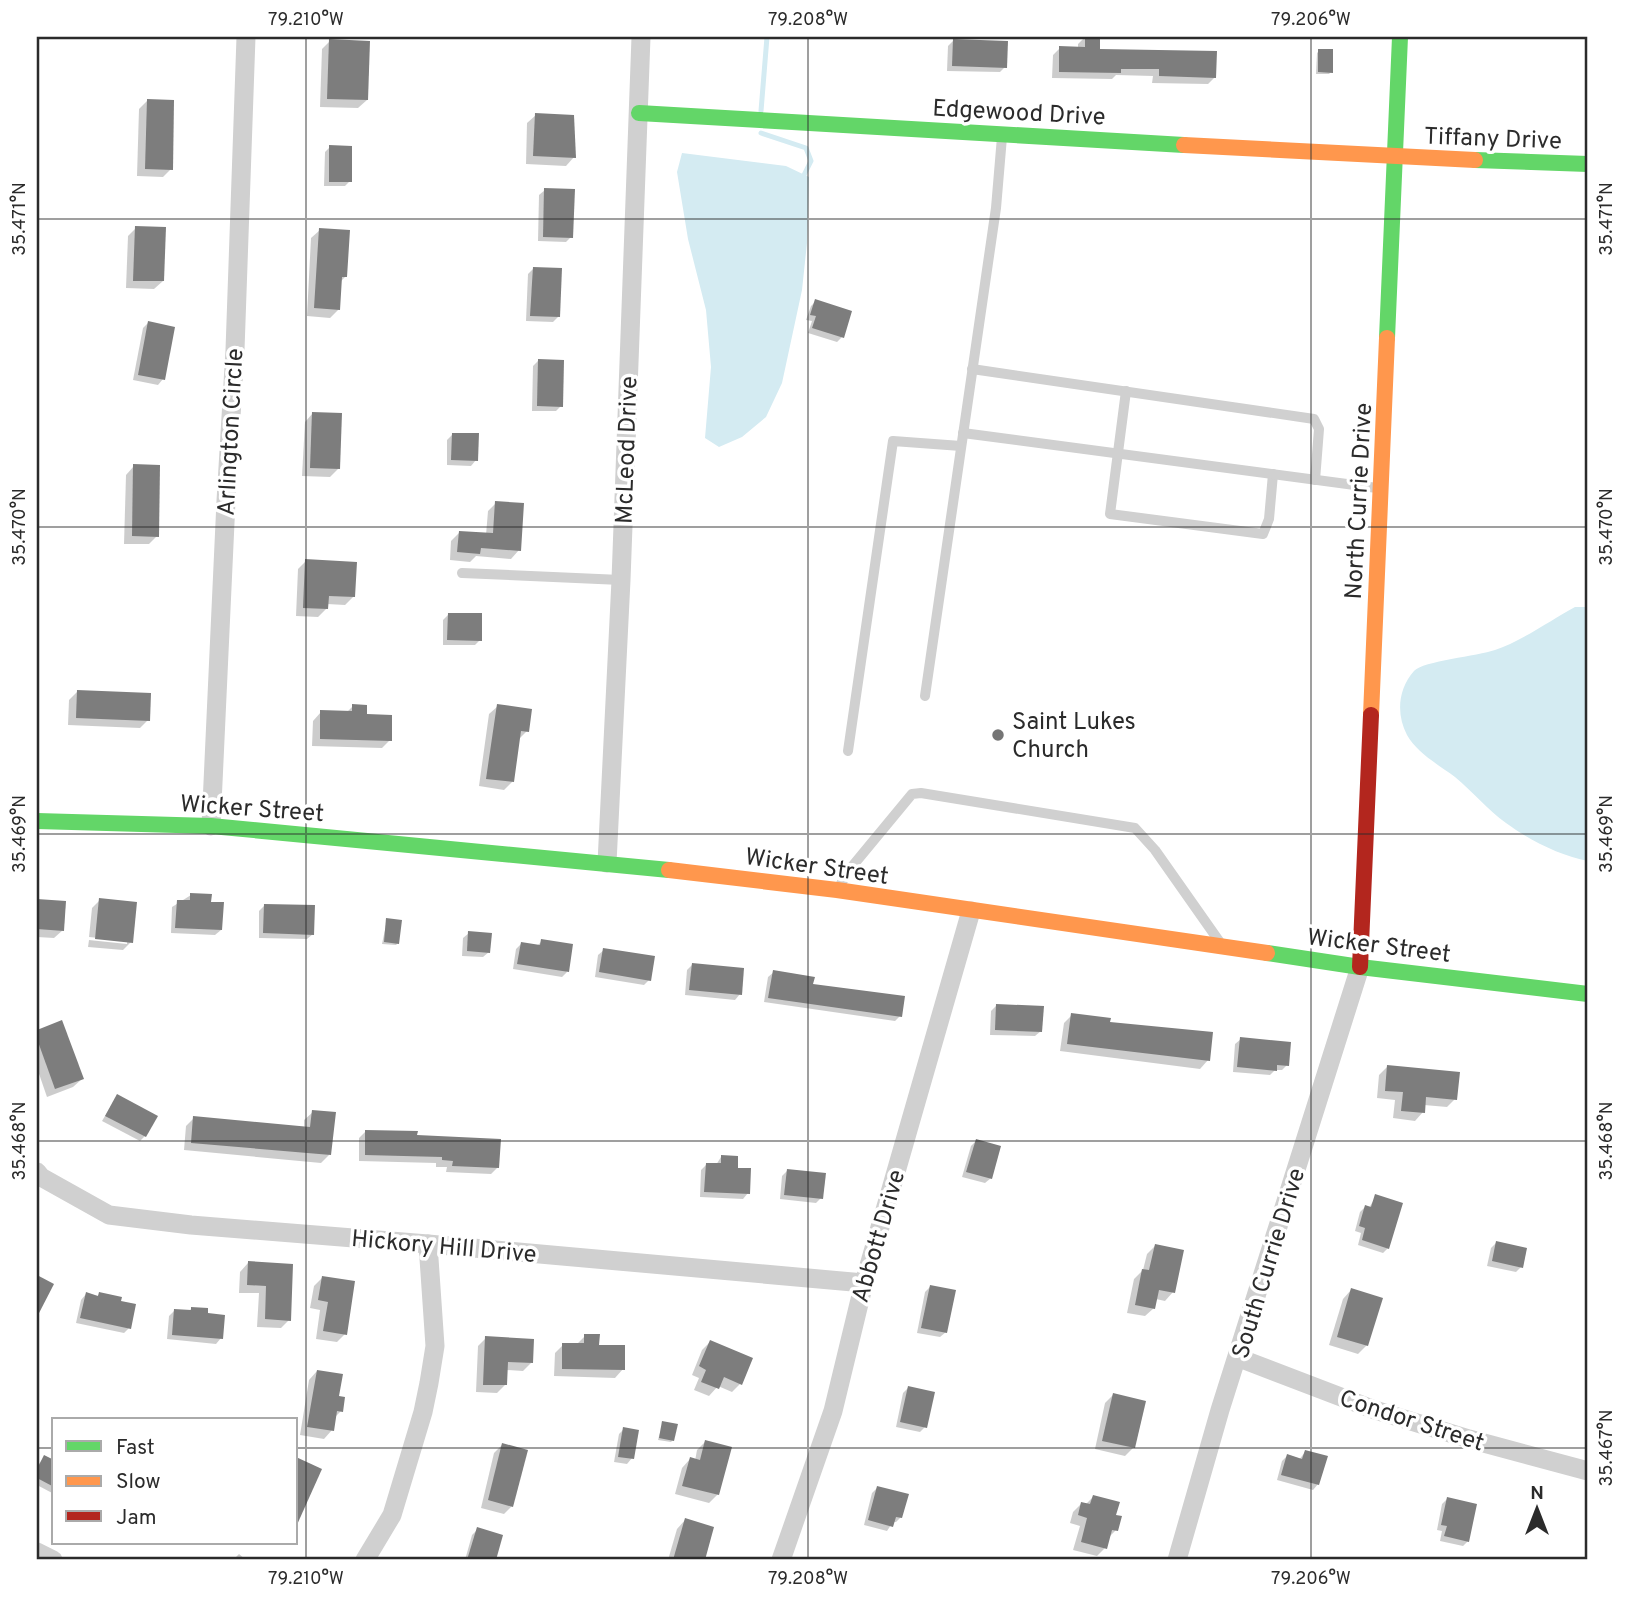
<svg xmlns="http://www.w3.org/2000/svg" width="1625" height="1597" viewBox="0 0 1625 1597" font-family="Overpass,sans-serif">
<style>
.water{fill:#d4ebf2}
.shadow{fill:#0003}
.lines{fill:none;stroke-linecap:round;stroke-linejoin:round}
.stream{stroke:#d4ebf2;stroke-width:5}
.building{fill:#7d7d7d}
.lane{stroke:#d0d0d0;stroke-width:10}
.street{stroke:#d0d0d0;stroke-width:19}
.fast{stroke:#63d668;stroke-width:16}
.slow{stroke:#ff974d;stroke-width:16}
.jam{stroke:#b3261e;stroke-width:16}
.ticks{fill:none;stroke:#2b2b2b;stroke-width:2;stroke-opacity:0.45}
.poi-dot{fill:#757575;stroke:#fff;stroke-width:2.5}
.labels{text-anchor:middle;stroke-width:7;stroke-linejoin:round;paint-order:stroke}
.street-label{font-size:24px;fill:#2b2b2b;stroke:#fff}
.poi-label{font-size:24px;fill:#2b2b2b;stroke:#fff;text-anchor:start}
.neatline{fill:none;stroke:#2b2b2b;stroke-width:2.5}
.ticks-label{font-size:18px;text-anchor:middle;fill:#2b2b2b}
</style>
<rect width="100%" height="100%" fill="#fff"/>
<g class="water">
<polygon points="682,153 786,166 809,177 807,243 802,290 782,383 766,417 742,437 719,447 705,438 711,367 706,310 688,239 677,172"/>
<path d="M1575,607h13v254c-27,-5 -59,-21 -82,-38 -18,-13 -33,-31 -51,-46 -16,-12 -38,-24 -48,-42 -11,-21 -9,-46 7,-64 9,-10 64,-15 81,-21 25,-8 56,-30 80,-43z"/>
</g>
<g class="shadow">
<polygon points="1085,37 1098,37 1098,50 1215,77 1208,84 1152,83 1153,76 1116,75 1112,79 1052,78 1053,55 1060,48 1078,48 1078,44"/>
<polygon points="330,41 367,100 358,108 320,107 322,49"/>
<polygon points="953,41 1005,67 1000,72 947,71 948,46"/>
<polygon points="1319,51 1331,72 1329,74 1316,74 1317,53"/>
<polygon points="147,101 171,169 163,177 137,176 139,109"/>
<polygon points="536,115 574,157 566,166 526,164 527,123"/>
<polygon points="330,147 350,181 345,186 324,186 325,152"/>
<polygon points="545,190 571,237 566,242 538,241 539,195"/>
<polygon points="136,228 163,281 154,289 126,288 128,236"/>
<polygon points="320,230 345,277 340,282 339,309 330,318 307,316 311,238"/>
<polygon points="533,269 558,317 553,322 526,321 528,274"/>
<polygon points="816,301 842,337 837,342 808,333 812,321 806,320 811,306"/>
<polygon points="148,323 163,379 158,385 133,380 143,328"/>
<polygon points="538,361 561,406 556,411 532,411 533,366"/>
<polygon points="313,413 338,469 330,477 302,476 305,422"/>
<polygon points="452,435 476,460 471,466 447,465 447,440"/>
<polygon points="134,466 157,536 149,544 124,544 126,475"/>
<polygon points="496,503 519,550 511,559 476,556 470,562 450,560 451,541 459,533 486,535 488,511"/>
<polygon points="306,561 354,596 345,605 327,604 327,608 318,617 296,616 298,569"/>
<polygon points="448,615 480,640 475,645 443,645 443,620"/>
<polygon points="78,691 148,720 140,728 68,725 69,700"/>
<polygon points="353,706 390,740 382,748 312,746 313,721 321,712 346,713"/>
<polygon points="498,706 527,731 519,739 513,781 504,790 479,786 489,714"/>
<polygon points="191,895 209,903 221,930 215,935 171,933 172,907"/>
<polygon points="100,900 131,942 123,950 88,947 89,940 127,944 127,941 89,937 92,908"/>
<polygon points="37,901 64,903 63,930 54,938 37,937"/>
<polygon points="264,906 313,934 307,939 259,938 259,911"/>
<polygon points="387,920 398,943 396,945 382,944"/>
<polygon points="469,933 489,952 483,957 462,956 463,938"/>
<polygon points="542,941 567,972 562,977 513,969 516,949 521,944 537,946"/>
<polygon points="604,950 649,980 644,985 595,977 598,955"/>
<polygon points="692,965 740,994 735,1000 685,995 687,970"/>
<polygon points="774,972 811,985 900,1016 895,1021 764,1002 768,977"/>
<polygon points="996,1006 1041,1031 1035,1036 990,1035 991,1011"/>
<polygon points="1072,1015 1108,1023 1208,1060 1200,1069 1060,1051 1064,1023"/>
<polygon points="61,1023 82,1079 73,1087 47,1097 37,1068 37,1032"/>
<polygon points="1241,1039 1287,1065 1282,1070 1275,1070 1270,1075 1233,1072 1235,1044"/>
<polygon points="1388,1066 1455,1099 1447,1107 1424,1105 1423,1112 1415,1121 1393,1118 1395,1100 1377,1098 1379,1075"/>
<polygon points="117,1096 145,1136 140,1141 102,1121"/>
<polygon points="313,1112 329,1155 321,1163 184,1150 186,1126 194,1118 304,1128 304,1120"/>
<polygon points="366,1131 416,1136 498,1167 491,1174 446,1172 447,1167 436,1167 436,1163 359,1161 359,1138"/>
<polygon points="976,1141 991,1178 985,1183 962,1177 971,1146"/>
<polygon points="721,1157 736,1169 748,1193 743,1199 700,1197 701,1170 706,1165 716,1165"/>
<polygon points="787,1171 821,1198 816,1203 780,1199 782,1176"/>
<polygon points="1376,1196 1388,1248 1383,1253 1358,1245 1361,1233 1355,1231 1360,1212 1365,1207 1369,1208"/>
<polygon points="1496,1243 1521,1267 1516,1272 1487,1266 1491,1248"/>
<polygon points="1155,1246 1173,1292 1165,1301 1156,1299 1154,1308 1145,1316 1127,1313 1134,1279 1143,1270 1147,1254"/>
<polygon points="248,1263 292,1265 289,1320 281,1328 257,1327 259,1293 239,1293 240,1272"/>
<polygon points="322,1278 345,1334 337,1342 316,1339 320,1310 310,1308 314,1286"/>
<polygon points="930,1287 946,1332 940,1337 917,1333 925,1292"/>
<polygon points="1351,1290 1367,1345 1358,1354 1329,1345 1343,1299"/>
<polygon points="86,1294 96,1297 100,1294 129,1328 124,1333 76,1323 81,1300"/>
<polygon points="192,1308 206,1315 221,1338 216,1344 167,1339 169,1316 174,1311 188,1312"/>
<polygon points="585,1336 623,1369 615,1378 554,1376 555,1353 563,1345 576,1345"/>
<polygon points="486,1338 531,1363 523,1371 506,1370 505,1385 497,1393 476,1392 478,1346"/>
<polygon points="710,1342 740,1384 732,1392 718,1386 709,1396 694,1390 699,1378 692,1375 702,1350"/>
<polygon points="317,1371 341,1411 334,1418 332,1430 324,1439 300,1435 309,1380"/>
<polygon points="908,1388 925,1427 920,1432 896,1427 903,1393"/>
<polygon points="1113,1395 1133,1448 1125,1456 1095,1449 1105,1403"/>
<polygon points="663,1422 673,1440 671,1442 658,1440"/>
<polygon points="624,1429 632,1458 627,1464 614,1462 619,1434"/>
<polygon points="705,1442 718,1494 709,1503 675,1494 682,1468 690,1459 695,1461 697,1450"/>
<polygon points="502,1445 512,1506 504,1514 481,1508 494,1453"/>
<polygon points="1305,1452 1318,1484 1313,1490 1277,1480 1282,1461 1287,1456 1299,1460"/>
<polygon points="44,1457 54,1462 54,1494 37,1485 37,1467"/>
<polygon points="877,1488 901,1517 896,1522 893,1522 887,1531 864,1525 872,1493"/>
<polygon points="1093,1497 1114,1516 1116,1530 1107,1539 1105,1548 1097,1556 1073,1550 1080,1526 1070,1523 1073,1512 1081,1504 1086,1504"/>
<polygon points="1447,1499 1468,1541 1463,1546 1440,1541 1442,1531 1437,1530 1442,1504"/>
<polygon points="685,1520 712,1528 703,1560 668,1560 677,1529"/>
<polygon points="478,1529 501,1537 494,1560 465,1560 472,1535"/>
<polygon points="239,1554 246,1560 233,1560"/>
</g>
<g class="lines">
<g class="stream">
<polyline points="761,111 767,37"/>
<polyline points="761,133 806,148 811,161 804,175"/>
</g>
</g>
<g class="building">
<polygon points="1085,37 1100,37 1100,49 1217,51 1216,78 1159,76 1159,69 1121,69 1121,73 1059,72 1059,46 1085,47"/>
<polygon points="329,39 370,41 368,100 327,99"/>
<polygon points="953,39 1008,41 1007,68 952,66"/>
<polygon points="1318,49 1333,49 1333,73 1318,72"/>
<polygon points="147,99 174,100 173,170 145,169"/>
<polygon points="535,113 574,115 576,158 533,156"/>
<polygon points="329,145 352,146 352,182 329,182"/>
<polygon points="544,188 575,189 573,238 543,237"/>
<polygon points="135,226 166,227 164,281 133,281"/>
<polygon points="319,228 350,230 347,277 342,277 340,310 314,308"/>
<polygon points="533,267 562,268 560,317 530,316"/>
<polygon points="815,299 852,311 844,338 812,328 816,316 810,315"/>
<polygon points="148,321 175,327 165,380 138,375"/>
<polygon points="538,359 564,360 563,407 537,406"/>
<polygon points="312,412 342,413 340,469 310,468"/>
<polygon points="452,433 479,433 478,461 451,460"/>
<polygon points="133,464 160,465 159,537 132,536"/>
<polygon points="495,501 524,503 521,551 481,548 480,554 457,552 459,531 493,533"/>
<polygon points="305,559 357,562 355,597 329,596 328,609 303,608"/>
<polygon points="448,613 482,613 482,641 447,640"/>
<polygon points="77,690 151,693 150,721 76,718"/>
<polygon points="352,704 367,705 367,714 392,715 392,741 320,739 320,710 352,711"/>
<polygon points="497,704 532,709 529,732 521,731 514,782 486,779"/>
<polygon points="190,893 212,894 211,902 224,902 222,930 175,928 177,900 190,900"/>
<polygon points="99,898 137,902 133,943 95,939"/>
<polygon points="37,899 66,901 64,931 37,929"/>
<polygon points="264,904 315,905 314,935 263,933"/>
<polygon points="386,918 402,920 399,944 384,942"/>
<polygon points="468,931 492,933 490,953 467,951"/>
<polygon points="541,939 573,944 569,972 517,964 521,942 540,945"/>
<polygon points="603,948 655,956 651,981 599,972"/>
<polygon points="692,963 744,968 742,995 689,990"/>
<polygon points="773,970 815,977 813,984 905,996 902,1017 768,998"/>
<polygon points="996,1004 1044,1006 1042,1032 995,1030"/>
<polygon points="1071,1013 1111,1018 1110,1022 1213,1032 1210,1061 1067,1044"/>
<polygon points="62,1020 84,1079 55,1089 37,1039 37,1030"/>
<polygon points="1240,1037 1291,1042 1289,1066 1277,1065 1277,1071 1237,1067"/>
<polygon points="1387,1065 1460,1072 1457,1100 1426,1097 1425,1113 1401,1111 1403,1092 1385,1091"/>
<polygon points="117,1094 158,1116 146,1137 105,1116"/>
<polygon points="312,1110 336,1112 331,1155 191,1143 193,1116 310,1127"/>
<polygon points="365,1130 418,1131 417,1135 501,1139 499,1168 452,1166 453,1161 442,1160 442,1157 365,1155"/>
<polygon points="976,1139 1001,1146 992,1179 966,1172"/>
<polygon points="721,1155 738,1156 738,1168 751,1168 750,1194 704,1192 706,1163 721,1163"/>
<polygon points="787,1169 826,1173 823,1199 784,1195"/>
<polygon points="1375,1194 1403,1203 1389,1249 1362,1240 1365,1228 1359,1226 1365,1205 1371,1207"/>
<polygon points="1496,1241 1527,1248 1523,1268 1492,1261"/>
<polygon points="1155,1244 1184,1250 1175,1293 1159,1290 1155,1309 1135,1305 1142,1269 1149,1270"/>
<polygon points="248,1261 293,1264 291,1321 265,1319 266,1286 247,1285"/>
<polygon points="37,1275 54,1284 37,1317"/>
<polygon points="322,1276 355,1281 347,1335 323,1331 328,1302 318,1300"/>
<polygon points="930,1285 956,1290 947,1333 921,1328"/>
<polygon points="1351,1288 1383,1298 1368,1346 1337,1337"/>
<polygon points="86,1292 98,1296 99,1292 122,1297 121,1301 136,1304 131,1329 80,1318"/>
<polygon points="191,1307 208,1308 208,1313 225,1315 223,1339 172,1335 174,1309 191,1310"/>
<polygon points="584,1334 600,1334 599,1345 625,1345 625,1370 562,1369 562,1343 584,1343"/>
<polygon points="485,1336 534,1339 533,1363 508,1362 507,1385 483,1385"/>
<polygon points="710,1340 753,1358 742,1385 724,1377 719,1389 701,1382 706,1370 699,1366"/>
<polygon points="317,1370 343,1374 339,1396 345,1397 343,1412 337,1411 334,1431 307,1427"/>
<polygon points="908,1386 935,1392 927,1428 900,1422"/>
<polygon points="1113,1393 1146,1401 1135,1448 1102,1441"/>
<polygon points="662,1421 678,1424 674,1441 659,1438"/>
<polygon points="623,1427 639,1430 634,1459 618,1457"/>
<polygon points="705,1440 732,1447 719,1495 682,1486 690,1457 700,1460"/>
<polygon points="502,1443 528,1450 513,1507 488,1500"/>
<polygon points="1305,1450 1328,1456 1319,1485 1281,1475 1287,1454 1302,1459"/>
<polygon points="44,1455 54,1460 54,1487 37,1478 37,1469"/>
<polygon points="296,1457 322,1469 296,1527"/>
<polygon points="877,1486 909,1494 902,1518 896,1517 893,1527 868,1520"/>
<polygon points="1093,1495 1120,1502 1116,1515 1122,1516 1118,1531 1112,1530 1107,1549 1081,1542 1087,1518 1078,1515 1081,1502 1090,1504"/>
<polygon points="1447,1497 1477,1504 1469,1542 1444,1536 1447,1526 1441,1525"/>
<polygon points="685,1518 714,1527 705,1560 673,1560"/>
<polygon points="477,1527 503,1535 496,1560 467,1560"/>
</g>
<g class="lines">
<g class="lane">
<polyline points="972,369 1314,419 1319,429 1315,480"/>
<polyline points="1126,391 1110,514 1263,534 1269,519 1273,474"/>
<polyline points="963,433 1377,488"/>
<polyline points="462,573 621,580"/>
<polyline points="925,696 996,208 1002,137"/>
<polyline points="848,751 893,441 961,446"/>
<polyline points="839,887 850,869 912,794 921,793 1135,828 1155,850 1219,941"/>
</g>
<g class="street">
<polyline points="211,826 226,501 235,350 246,37"/>
<polyline points="607,863 621,580 641,37"/>
<polyline points="37,1172 41,1177 109,1215 191,1225 428,1244 864,1283"/>
<polyline points="1239,1358 1375,1410 1469,1439 1588,1471"/>
<polyline points="37,1552 53,1560"/>
<polyline points="365,1560 392,1515 423,1412 429,1383 435,1346 428,1244"/>
<polyline points="781,1560 833,1411 864,1283 971,911"/>
<polyline points="1177,1560 1220,1410 1360,967"/>
</g>
<g class="fast">
<polyline points="639,113 1184,145"/>
<polyline points="1475,160 1588,164"/>
<polyline points="1387,338 1400,37"/>
<polyline points="37,821 211,826 669,870"/>
<polyline points="1267,953 1360,967 1588,994"/>
</g>
<g class="slow">
<polyline points="1184,145 1475,160"/>
<polyline points="1371,715 1387,338"/>
<polyline points="669,870 837,890 1267,953"/>
</g>
<polyline class="jam" points="1360,967 1371,715"/>
</g>
<path class="ticks" d="M306,37v1523M808,37v1523M1311,37v1523M37,219h1551M37,527h1551M37,834h1551M37,1141h1551M37,1448h17M296,1448h1292"/>
<circle class="poi-dot" cx="998" cy="735" r="7"/>
<g class="labels">
<g class="street-label">
<text transform="translate(1019 112) rotate(3)" y="8">Edgewood Drive</text>
<text transform="translate(1493 138) rotate(2)" y="8">Tiffany Drive</text>
<text transform="translate(230 432) rotate(-87)" y="8">Arlington Circle</text>
<text transform="translate(626 450) rotate(-88)" y="8">McLeod Drive</text>
<text transform="translate(1358 501) rotate(-87)" y="8">North Currie Drive</text>
<text transform="translate(252 808) rotate(4)" y="8">Wicker Street</text>
<text transform="translate(817 866) rotate(8)" y="8">Wicker Street</text>
<text transform="translate(1379 945) rotate(7)" y="8">Wicker Street</text>
<text transform="translate(878 1236) rotate(-74)" y="8">Abbott Drive</text>
<text transform="translate(444 1246) rotate(5)" y="8">Hickory Hill Drive</text>
<text transform="translate(1268 1263) rotate(-73)" y="8">South Currie Drive</text>
<text transform="translate(1412 1420) rotate(18)" y="8">Condor Street</text>
</g>
<g class="poi-label">
<text x="1012" y="729">Saint Lukes<tspan x="1012" dy="28">Church</tspan></text>
</g>
</g>
<rect width="1625" height="1597" fill="none" stroke="#ffffff" stroke-width="77"/>
<rect x="52" y="1418" width="245" height="126" fill="#ffffff" stroke="#aaaaaa" stroke-width="2"/>
<rect x="66" y="1441" width="35" height="10" fill="#63d668" stroke="#aaaaaa" stroke-width="2"/>
<text x="116" y="1454" font-size="21" fill="#2b2b2b">Fast</text>
<rect x="66" y="1476" width="35" height="10" fill="#ff974d" stroke="#aaaaaa" stroke-width="2"/>
<text x="116" y="1488" font-size="21" fill="#2b2b2b">Slow</text>
<rect x="66" y="1511" width="35" height="10" fill="#b3261e" stroke="#aaaaaa" stroke-width="2"/>
<text x="116" y="1524" font-size="21" fill="#2b2b2b">Jam</text>
<g transform="translate(1537 1509)" stroke="#ffffff" stroke-width="5" paint-order="stroke">
<path d="M0-5L12 26L0 18L-12 26Z" fill="#2b2b2b"/>
<text y="-10" font-size="19" font-weight="bold" text-anchor="middle" fill="#2b2b2b">N</text>
</g>
<rect x="38" y="38" width="1548" height="1520" class="neatline"/>
<g class="ticks-label">
<text x="306" y="25">79.210°W</text>
<text x="808" y="25">79.208°W</text>
<text x="1311" y="25">79.206°W</text>
<text transform="translate(19 219) rotate(-90)" y="6">35.471°N</text>
<text transform="translate(1606 219) rotate(-90)" y="6">35.471°N</text>
<text transform="translate(19 527) rotate(-90)" y="6">35.470°N</text>
<text transform="translate(1606 527) rotate(-90)" y="6">35.470°N</text>
<text transform="translate(19 834) rotate(-90)" y="6">35.469°N</text>
<text transform="translate(1606 834) rotate(-90)" y="6">35.469°N</text>
<text transform="translate(19 1141) rotate(-90)" y="6">35.468°N</text>
<text transform="translate(1606 1141) rotate(-90)" y="6">35.468°N</text>
<text transform="translate(1606 1448) rotate(-90)" y="6">35.467°N</text>
<text x="306" y="1584">79.210°W</text>
<text x="808" y="1584">79.208°W</text>
<text x="1311" y="1584">79.206°W</text>
</g>
</svg>
